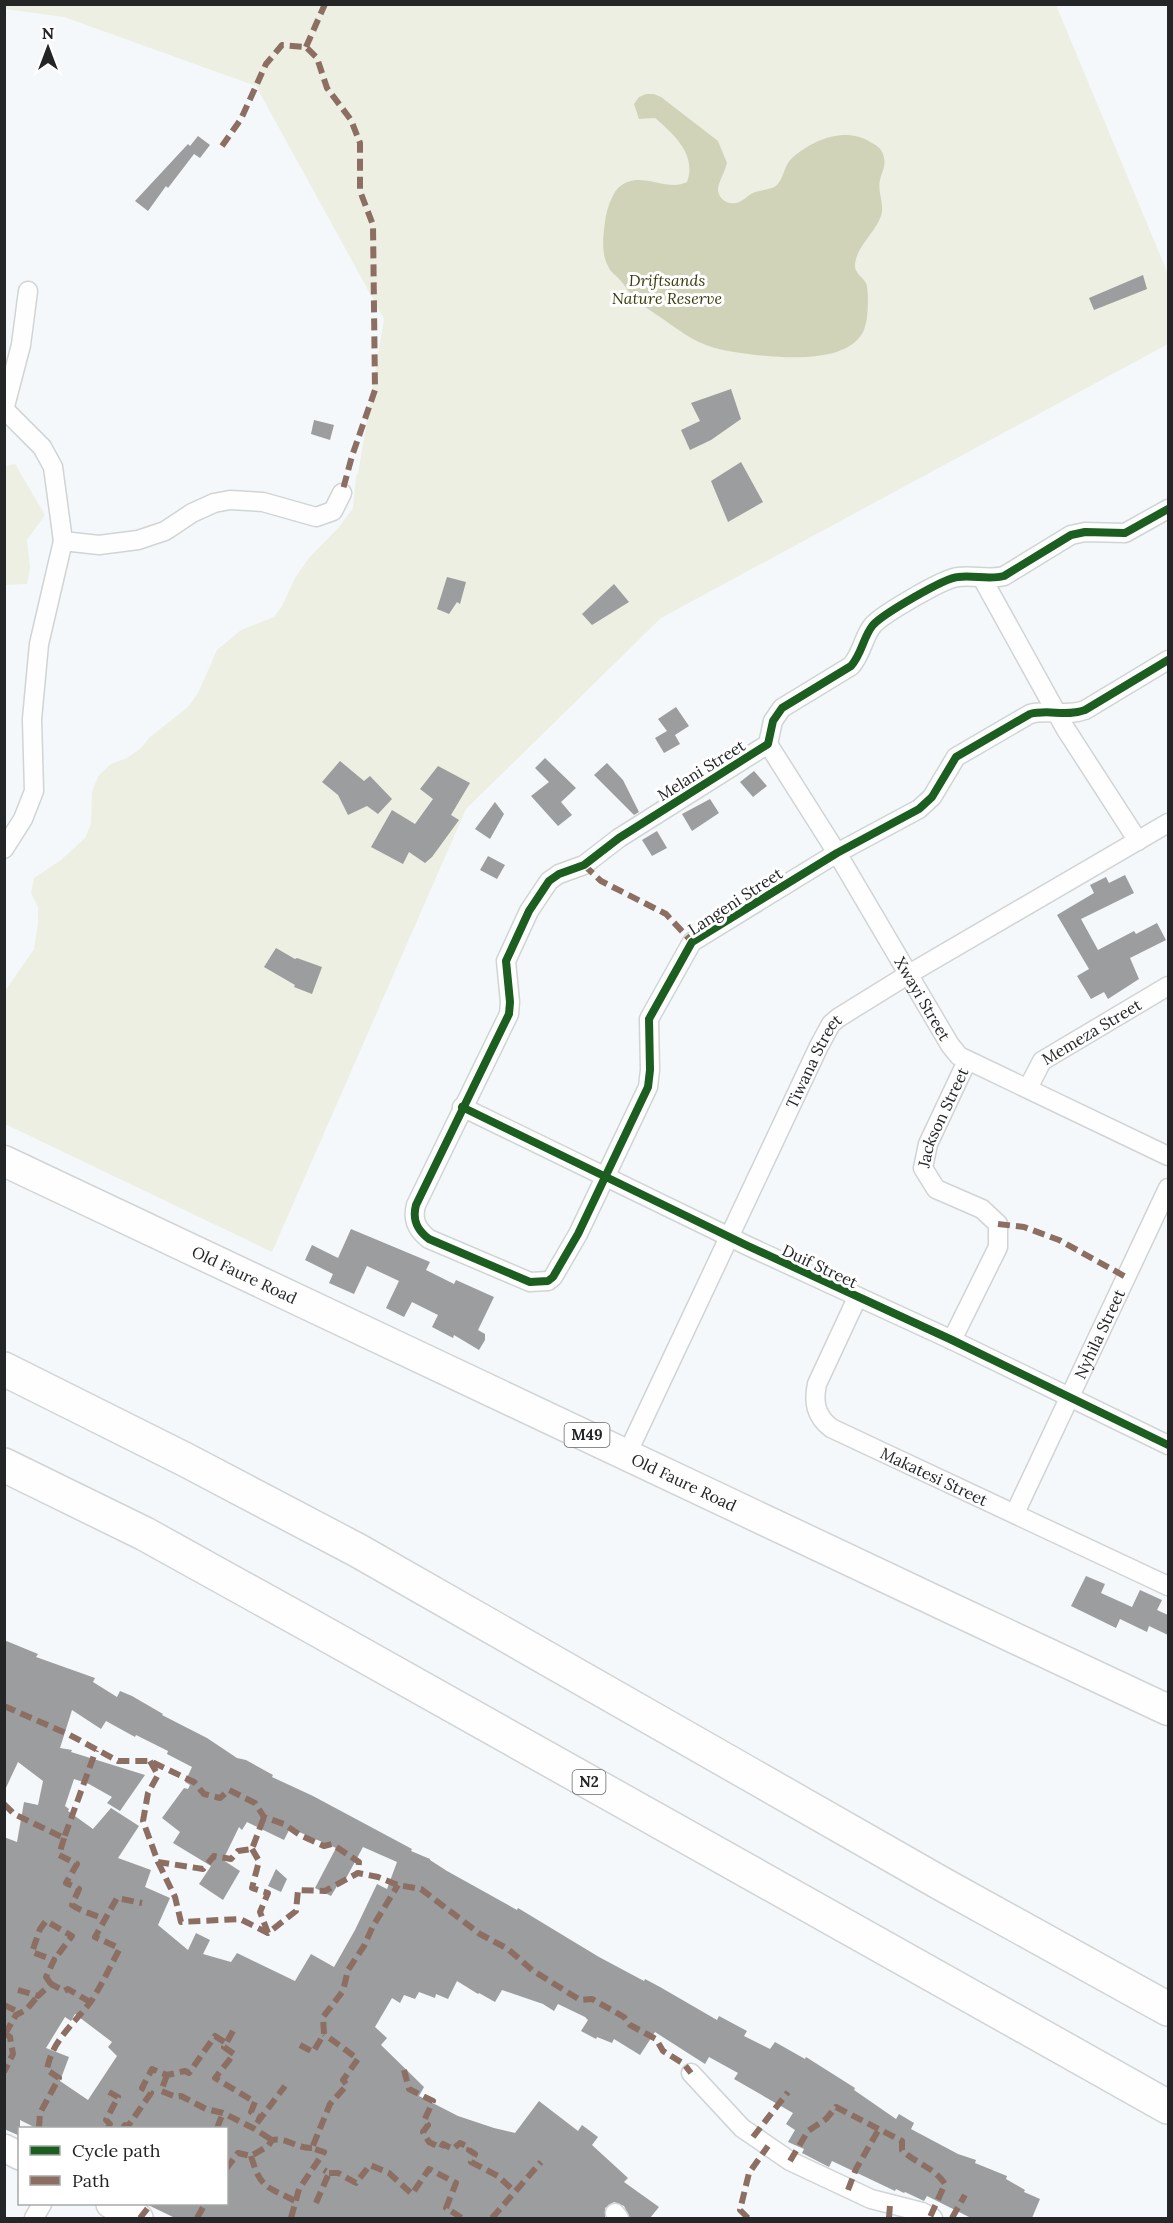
<svg xmlns="http://www.w3.org/2000/svg" width="1173" height="2223" viewBox="0 0 1173 2223" font-family="Lora,serif">
<style>
.green{fill:#ecefe1}
.water{fill:#d1d3b9}
.building{fill:#9b9d9e;fill-rule:evenodd}
.lines{fill:none;stroke-linecap:round;stroke-linejoin:round}
.street-casing{stroke:#d1d4d5;stroke-width:21}
.secondary-casing{stroke:#d1d4d5;stroke-width:30}
.primary-casing{stroke:#d1d4d5;stroke-width:33}
.highway-casing{stroke:#d1d4d5;stroke-width:36}
.street{stroke:#fefefe;stroke-width:18}
.secondary{stroke:#fefefe;stroke-width:27}
.primary{stroke:#fefefe;stroke-width:30}
.highway{stroke:#fefefe;stroke-width:33}
.quiet{stroke:#8d6e63;stroke-width:6;stroke-dasharray:12 6;stroke-linecap:butt}
.cycleway-casing{stroke:#fff;stroke-width:11}
.cycleway{stroke:#1b5e20;stroke-width:8}
.labels{text-anchor:middle;stroke-width:6;stroke-linejoin:round;paint-order:stroke}
.shield{fill:#fff;stroke:#656667;stroke-width:1.5}
.shield-label{font-size:15px;font-weight:bold;fill:#232526}
.park-label{font-size:16px;font-style:italic;fill:#3c3d0f;stroke:#fff}
.street-label{font-size:16px;fill:#232526;stroke:#fff}
</style>
<rect width="100%" height="100%" fill="#f5f8fa"/>
<g class="green">
<polygon points="5,4 1056,5 1168,274 1168,344 661,618 466,809 272,1252 5,1124 5,991 34,949 38,923 38,907 31,893 34,878 61,860 85,838 91,824 92,791 99,775 111,764 127,758 140,749 150,737 188,707 198,693 217,650 241,630 274,617 282,606 295,578 308,559 339,527 353,508 356,476 358,474 384,319 256,86 64,17 5,9"/>
<polygon points="15,464 45,515 27,540 30,568 27,584 5,585 5,466"/>
</g>
<path class="water" d="M646,94h8l7,3 57,44 9,22c-2,8 -6,14 -8,21 -4,11 5,21 17,19 6,-1 10,-6 15,-9 8,-5 19,-3 26,-9 7,-7 7,-20 15,-27 20,-18 54,-32 78,-16 6,3 11,6 13,12 4,11 -1,17 -3,26 -3,12 5,24 1,36 -6,17 -24,30 -26,48 -1,9 7,12 11,19 3,6 2,33 0,40 -9,49 -109,33 -143,27 -25,-5 -40,-17 -60,-31 -10,-7 -21,-13 -29,-22 -6,-5 -9,-12 -14,-17 -4,-5 -10,-8 -12,-14 -7,-13 -5,-30 -3,-44 1,-10 6,-26 13,-34 21,-20 48,5 69,-6 10,-27 -13,-48 -32,-64l-16,1 -5,-15 5,-7z"/>
<g class="building">
<polygon points="198,136 210,145 200,158 194,154 168,188 166,186 148,211 135,201 188,144 190,146"/>
<polygon points="1143,275 1147,289 1094,310 1089,298"/>
<polygon points="731,389 741,419 711,440 690,450 681,430 700,421 691,403"/>
<polygon points="314,420 334,425 330,440 311,434"/>
<polygon points="741,462 763,502 728,522 711,481"/>
<polygon points="447,577 466,582 460,604 457,602 449,614 437,609"/>
<polygon points="614,584 629,602 592,625 582,614"/>
<polygon points="676,707 689,726 675,735 680,744 664,753 655,738 667,731 658,719"/>
<polygon points="545,758 576,788 561,802 572,815 558,826 531,796 549,782 535,768"/>
<polygon points="340,761 364,781 370,776 392,799 378,814 367,806 348,815 338,795 322,782"/>
<polygon points="607,763 623,780 639,812 634,815 594,775"/>
<polygon points="438,766 470,783 451,815 459,820 432,857 425,863 409,852 403,864 371,847 392,810 415,824 433,799 420,789"/>
<polygon points="754,771 767,786 753,797 740,782"/>
<polygon points="710,799 719,813 692,831 682,814"/>
<polygon points="495,802 504,814 490,839 475,829"/>
<polygon points="657,831 667,848 652,856 642,840"/>
<polygon points="488,856 505,865 497,879 480,870"/>
<polygon points="1125,875 1134,893 1081,919 1098,950 1134,931 1136,934 1157,923 1166,940 1130,958 1139,979 1108,999 1104,992 1091,999 1077,976 1089,969 1057,915 1094,893 1090,885 1106,877 1109,883"/>
<polygon points="276,948 295,959 297,958 322,967 312,994 294,987 295,985 264,967"/>
<polygon points="351,1229 430,1262 426,1270 454,1284 456,1280 494,1297 478,1330 485,1334 485,1340 479,1350 454,1335 453,1338 432,1327 438,1315 412,1302 404,1317 386,1308 399,1281 367,1266 354,1294 329,1283 333,1274 305,1260 312,1245 338,1258"/>
<polygon points="1086,1576 1105,1584 1101,1593 1132,1607 1140,1590 1162,1600 1157,1610 1168,1615 1168,1635 1149,1626 1147,1632 1120,1619 1116,1628 1071,1606"/>
<path d="M4,1640l34,14 -2,3 59,21 -2,4 24,15 3,-6 12,5 31,18 -1,1 45,23 30,20 9,2 27,15 -1,2 41,19 99,53 -1,2 19,8v1l17,11 70,39 1,-2 81,49 45,24 1,-2 15,8 57,33 2,-4 28,15 -3,5 26,13 5,-7 30,17 1,-2 49,31 -1,2 42,29 3,-5 15,9 -3,6 47,25 18,6 -1,3 32,13 -1,3 19,11 -1,2 16,7 -8,19h-61l-44,-22 -3,5 -19,-9 -1,1 -8,-4 -1,2 -63,-30 -3,6 -27,-14 2,-4 -16,-7 7,-12 -9,-6 7,-11 -59,-34 4,-6 -29,-16 -4,7 -50,-32 -15,23 -26,-16 -2,4 -15,-6 -1,2 -15,-8 7,-11 -3,-3 -27,-13 -4,7 -11,-7 -41,-14 -7,12 -16,-9 -1,1 -21,-13 -9,18 -12,-5 -1,4 -16,-6 -4,7 -11,-4 -4,8 -8,-5 -17,29 12,11 -6,7 43,42 -5,9 39,20 36,12 21,5 24,-32 39,30 4,-6 16,12 -6,8 36,33 -4,4 35,25 -9,11h-20l-6,-12 -10,-4 -9,6v10h-430l-29,-14h80v-76h-190l-16,-8v16l-16,-7v-292l13,5 7,-40 14,3 5,-24 -25,-19 -14,30zM72,1710l29,19 5,-8 29,16 1,-2 32,16 -1,3 25,13 -7,15 5,3 -2,4 -4,-1 -22,30 18,14 -7,11 38,23 -12,18 24,16 17,-29 -17,-11 16,-33 3,3 5,-8 37,18 6,-12 46,20 -21,40 16,8 9,-15 4,1 19,-35 34,15 -10,27 -10,-5 -22,46 -21,37 -23,-13 -16,27 -58,-28 -6,9 -28,-8 7,-14 -14,-7 -8,17 -30,-25 12,-27 -25,-11 6,-17 -33,-12 21,-32 -28,-18 -18,21 -25,-18 1,-2 -4,-3 9,-27 15,5 23,13 -5,6 13,8 25,-36 -74,-23 1,-2 -12,-2zM75,2014l37,28 -4,5 9,9 -29,44 -28,-19 9,-24 -23,-9 19,-31 6,4z"/>
<polygon points="276,1869 287,1879 281,1892 268,1886"/>
</g>
<g class="lines">
<defs>
<g id="street">
<polyline points="4,410 21,345 28,291"/>
<polyline points="5,410 42,447 53,467 63,541 99,545 138,540 165,531 192,513 214,503 230,500 263,502 316,517 333,511 342,493"/>
<path d="M1168,509l-43,24 -40,-1 -14,3 -67,41c-15,4 -30,-1 -46,1 -14,1 -75,37 -85,48 -10,12 -11,29 -22,41l-69,42 -9,13 -5,23 -149,94 -35,27 -25,9 -10,7 -20,30 -23,50 4,41 -1,12 -93,191c-4,15 1,25 13,34l101,43 18,-1 5,-4 25,-43 70,-147 2,-17 -1,-51 43,-77 145,-89 82,-44 13,-12 24,-40 74,-43c19,-5 36,3 55,-4l83,-50"/>
<polyline points="982,578 1065,728 1138,841"/>
<path id="s1" d="M768,744l69,109 113,192 9,11 209,100"/>
<polyline points="4,849 23,819 34,791 32,719 39,644 63,541"/>
<path id="s2" d="M1028,1088l14,-27 126,-75"/>
<polyline points="462,1107 748,1246 952,1340 1168,1445"/>
<path id="s3" d="M857,1298l-40,86c-4,19 -1,32 14,44l337,158"/>
<path id="s4" d="M952,1340l46,-93v-23l-16,-15 -46,-20 -13,-21 5,-24 39,-83"/>
<path id="s5" d="M627,1454l192,-408 12,-22 7,-6 71,-44 259,-151"/>
<path id="s6" d="M1015,1513l153,-325"/>
<polyline points="691,2073 742,2128 790,2161 871,2199 922,2212 933,2218"/>
<polyline points="615,2213 619,2218"/>
<polyline points="34,2218 42,2204"/>
</g>
<g id="secondary">
<polyline points="4,2148 20,2156"/>
<polyline points="110,2204 139,2218"/>
</g>
<g id="primary">
<path id="s7" d="M4,1161l955,451 209,98"/>
</g>
<g id="highway">
<polyline points="4,1369 186,1460 357,1550 942,1884 1168,2009"/>
<polyline points="4,1465 145,1534 311,1626 1168,2107"/>
</g>
</defs>
<use href="#street" class="street-casing"/>
<use href="#secondary" class="secondary-casing"/>
<use href="#primary" class="primary-casing"/>
<use href="#highway" class="highway-casing"/>
<use href="#street" class="street"/>
<use href="#secondary" class="secondary"/>
<use href="#primary" class="primary"/>
<use href="#highway" class="highway"/>
<g class="quiet">
<polyline points="306,47 325,4"/>
<polyline points="222,146 241,119 266,64 282,45 306,47 317,58 327,88 351,120 360,143 360,191 373,225 375,390 352,456 342,493"/>
<polyline points="584,865 601,881 666,914 692,942"/>
<polyline points="998,1224 1024,1227 1059,1240 1126,1277"/>
<polyline points="4,1706 68,1734 118,1761 150,1761 194,1782 204,1794 220,1798 229,1790 255,1803 264,1817 284,1824 300,1835 324,1846 332,1844 359,1862 358,1873"/>
<polyline points="150,1761 158,1775 148,1793 143,1821 158,1862 203,1869 214,1856 231,1859 238,1851 252,1849 264,1817"/>
<polyline points="4,1804 14,1814 64,1838 96,1750"/>
<path d="M64,1838l-5,17 18,9 -11,19 13,6 -7,16c10,7 21,9 32,14"/>
<polyline points="252,1849 259,1861 252,1888 268,1893 260,1912 268,1933 296,1911 298,1890 325,1891 358,1873 378,1877 398,1885 421,1889 480,1934 508,1949 532,1970 580,2000 592,1999 624,2017 630,2025 656,2039 663,2051 684,2064 691,2073"/>
<polyline points="158,1862 175,1897 181,1922 240,1919 268,1933"/>
<polyline points="51,1984 46,1977 54,1960 32,1952 40,1929 46,1921 72,1936 54,1960"/>
<polyline points="18,1990 38,1996 51,1984 64,1991 68,1989 90,2002"/>
<polyline points="4,2005 21,2013"/>
<polyline points="233,2031 224,2047 234,2054 215,2078 255,2102 251,2112 261,2118"/>
<polyline points="4,2033 10,2037 13,2054 4,2072"/>
<polyline points="5,2034 16,2015 26,2010 38,1996"/>
<polyline points="300,2045 313,2052 324,2034 323,2017 343,1991 348,1970 364,1946 373,1926 398,1885"/>
<polyline points="404,2070 409,2089 433,2101 424,2121 428,2125 423,2132 429,2142 441,2148 443,2144 453,2149 460,2143 470,2148 469,2150 475,2154 471,2162 498,2176 515,2192"/>
<polyline points="167,2075 161,2091 176,2097 181,2096 206,2109 223,2113 253,2128 272,2140"/>
<polyline points="257,2123 285,2086"/>
<path d="M39,2128l1,-15 19,-35 -12,-8c4,-29 29,-48 45,-70 10,-16 18,-33 27,-50l-2,-3 -22,-10 22,-39 25,5"/>
<polyline points="108,2128 110,2124 106,2120 118,2097 109,2092"/>
<polyline points="123,2128 125,2125 128,2126 151,2093 142,2088 152,2069 167,2075 185,2071 189,2073 215,2036 226,2043"/>
<polyline points="217,2128 223,2113"/>
<polyline points="753,2137 788,2092"/>
<path d="M251,2156c10,34 16,30 44,45"/>
<path d="M790,2161l18,-30 18,-12 10,-12 66,34v9c14,14 32,17 43,34l-15,33"/>
<path d="M226,2169l12,-16 13,3 17,-10 4,-6c15,-3 25,9 40,8"/>
<polyline points="329,2173 338,2173 356,2183 370,2165 389,2173 412,2194 429,2169 456,2183 446,2208 462,2218"/>
<polyline points="848,2190 856,2169 879,2129"/>
<polyline points="316,2203 329,2173 324,2170"/>
<polyline points="140,2218 151,2204"/>
<polyline points="197,2218 205,2204"/>
<polyline points="291,2218 299,2189 324,2152 312,2148 330,2104 347,2085 343,2080 358,2059 324,2034"/>
<polyline points="492,2218 541,2162"/>
<polyline points="748,2218 740,2210 749,2173 768,2146"/>
<polyline points="889,2218 890,2205"/>
<polyline points="952,2218 965,2195"/>
</g>
<defs>
<g id="cycleway">
<path d="M1168,509l-43,24 -40,-1 -14,3 -67,41c-15,4 -30,-1 -46,1 -14,1 -75,37 -85,48 -10,12 -11,29 -22,41l-69,42 -9,13 -5,23 -149,94 -35,27 -25,9 -10,7 -20,30 -23,50 4,41 -1,12 -93,191c-4,15 1,25 13,34l101,43 18,-1 5,-4 25,-43 70,-147 2,-17 -1,-51 43,-77 145,-89 82,-44 13,-12 24,-40 74,-43c19,-5 36,3 55,-4l83,-50"/>
<polyline points="462,1107 748,1246 952,1340 1168,1445"/>
</g>
</defs>
<use href="#cycleway" class="cycleway-casing"/>
<use href="#cycleway" class="cycleway"/>
</g>
<g class="labels">
<g class="shield">
<rect x="564.5" y="1423" width="45" height="24" rx="4.5"/>
<rect x="572.5" y="1770" width="33" height="24" rx="4.5"/>
</g>
<g class="shield-label">
<text x="587" y="1440">M49</text>
<text x="589" y="1787">N2</text>
</g>
<g class="park-label">
<text x="667" y="286">Driftsands<tspan x="667" dy="18">Nature Reserve</tspan></text>
</g>
<g class="street-label">
<text transform="translate(701 770) rotate(-32)" y="6">Melani Street</text>
<text transform="translate(735 901) rotate(-33)" y="6">Langeni Street</text>
<text dy="6" stroke="none"><textPath href="#s1" startOffset="298">Xwayi Street</textPath></text>
<text dy="6" stroke="none"><textPath href="#s2" startOffset="88">Memeza Street</textPath></text>
<text dy="6" stroke="none"><textPath href="#s5" startOffset="435">Tiwana Street</textPath></text>
<text dy="6" stroke="none"><textPath href="#s4" startOffset="278">Jackson Street</textPath></text>
<text transform="translate(820 1266) rotate(25)" y="6">Duif Street</text>
<text dy="6" stroke="none"><textPath href="#s7" startOffset="266">Old Faure Road</textPath></text>
<text dy="6" stroke="none"><textPath href="#s6" startOffset="198">Nyhila Street</textPath></text>
<text dy="6" stroke="none"><textPath href="#s3" startOffset="258">Makatesi Street</textPath></text>
<text dy="6" stroke="none"><textPath href="#s7" startOffset="752">Old Faure Road</textPath></text>
</g>
</g>
<rect width="1173" height="2223" fill="none" stroke="#232526" stroke-width="12"/>
<rect x="18" y="2127" width="210" height="78" fill="#ffffff" stroke="#a7a8a8" stroke-width="1.5"/>
<rect x="30" y="2146" width="30" height="9" fill="#1b5e20" stroke="#a7a8a8" stroke-width="1.5"/>
<text x="72" y="2157" font-size="18" fill="#232526">Cycle path</text>
<rect x="30" y="2176" width="30" height="9" fill="#8d6e63" stroke="#a7a8a8" stroke-width="1.5"/>
<text x="72" y="2187" font-size="18" fill="#232526">Path</text>
<g transform="translate(48 48)" stroke="#ffffff" stroke-width="4.5" paint-order="stroke">
<path d="M0-4.5L10 22L0 15L-10 22Z" fill="#232526"/>
<text y="-9" font-size="16" font-weight="bold" text-anchor="middle" fill="#232526">N</text>
</g>
</svg>
